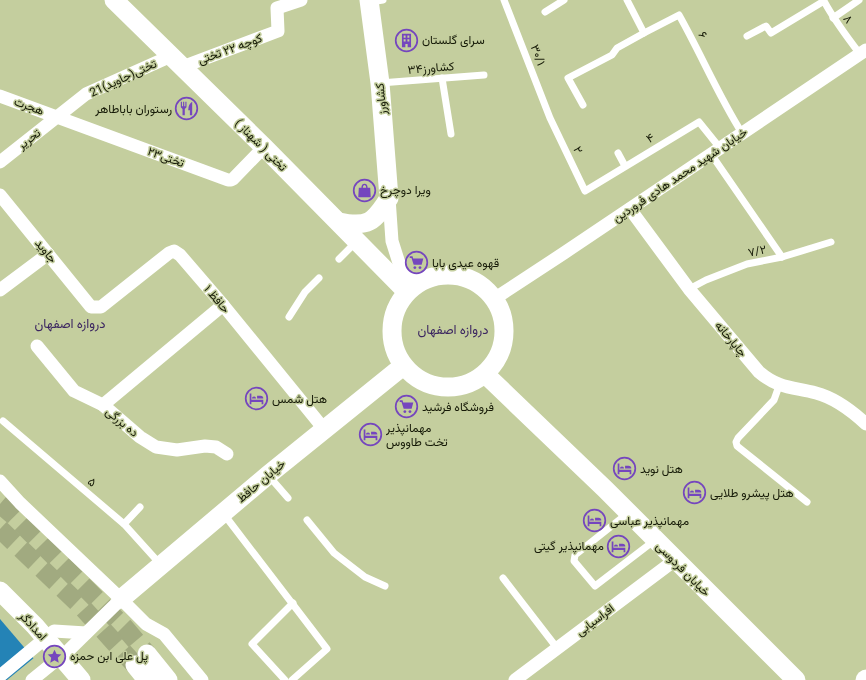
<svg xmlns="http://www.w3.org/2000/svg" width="866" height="680" viewBox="0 0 866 680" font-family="Roboto,Vazirmatn,sans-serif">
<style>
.water{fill:#2483b6}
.pier{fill:#c4ce9e}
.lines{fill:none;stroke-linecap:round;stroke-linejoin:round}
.secondary-tunnel{stroke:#a1aa80;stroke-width:19;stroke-dasharray:19 10;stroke-linecap:butt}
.lane{stroke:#fff;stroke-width:7}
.street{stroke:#fff;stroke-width:13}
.secondary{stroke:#fff;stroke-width:19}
.labels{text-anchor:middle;stroke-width:3;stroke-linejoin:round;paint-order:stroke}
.street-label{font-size:12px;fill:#161a07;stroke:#c4ce9e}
.poi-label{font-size:12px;fill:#161a07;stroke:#c4ce9e;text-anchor:start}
.neighbourhood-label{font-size:13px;fill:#3b2560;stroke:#c4ce9e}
</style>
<rect width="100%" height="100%" fill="#c4ce9e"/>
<polygon class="water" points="0,619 52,680 0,680"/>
<polygon class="pier" points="35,657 54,680 7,680"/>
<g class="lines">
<g class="secondary-tunnel">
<polyline points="0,504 14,516 124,627 147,654"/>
<polyline points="0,529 83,608 135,665"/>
</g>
<g class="lane">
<polyline points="504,0 550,118 585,191 699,122 720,148"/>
<path d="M627,0l17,33 35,-18c22,39 39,80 63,118"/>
<polyline points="370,2 383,0"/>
<polyline points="545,12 564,0"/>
<polyline points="833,18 859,0"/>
<path d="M747,36l19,-10 5,7 53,-32c10,19 23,36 36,53"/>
<polyline points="442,78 451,134"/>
<polyline points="380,83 484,75"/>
<polyline points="583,105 568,78 612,55 617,48 644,33"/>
<polyline points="618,153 625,166"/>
<polyline points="711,154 782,257"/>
<polyline points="339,259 357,241"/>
<polyline points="689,289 706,280 747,264 782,257 831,242"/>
<polyline points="289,317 305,292 319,278"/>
<polyline points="779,386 774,400 738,438 736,442 737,446 807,502"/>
<polyline points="3,421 124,524 161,565"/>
<polyline points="268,475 288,498"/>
<polyline points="223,513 327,649 292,680"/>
<polyline points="628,513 575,555 574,561 595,586 655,540"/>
<polyline points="307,520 334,553 365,577 385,586"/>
<polyline points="124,524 140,507"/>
<polyline points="503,578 557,648"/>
<polyline points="285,680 252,644 293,603"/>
</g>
<g class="street">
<polyline points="182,67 278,31 277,8 301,0"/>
<polyline points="0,96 228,180 231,180 233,179 264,147"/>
<polyline points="0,162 86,94 171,56"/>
<polyline points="0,195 91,307 101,307 169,253 174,251 180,255 223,305 324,429"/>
<polyline points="389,198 392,241 399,263 416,283"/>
<path d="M630,209l59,80 70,83c20,17 34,15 57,21 19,5 36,18 50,31"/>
<polyline points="0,290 48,254"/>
<polyline points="494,299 564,253 866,50"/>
<polyline points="37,346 74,391 103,405 140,437 156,447 177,450 205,446 216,447 227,454"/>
<polyline points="103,405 223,305"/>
<polyline points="0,481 20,503 121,599 146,624 164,634 202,680"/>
<polyline points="0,676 54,631 86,633"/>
<polyline points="32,680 69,650 121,599"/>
<polyline points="515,680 675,560"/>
</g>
<g class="secondary">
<polyline points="114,0 264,147 406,291"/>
<path d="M339,222c29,6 35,0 50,-24l-9,-115 -11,-83"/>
<circle cx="448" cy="331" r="56"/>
<polyline points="485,374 605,489 796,680"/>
<polyline points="0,591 35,626 81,680"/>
<polyline points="121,599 268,475 403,366"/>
<polyline points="147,654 168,680"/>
<polyline points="135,665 147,680"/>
<polyline points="865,680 866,679"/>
</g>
</g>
<defs>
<symbol id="building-ring" viewBox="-11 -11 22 22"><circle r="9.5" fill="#c4ce9e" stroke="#7546be" stroke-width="1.5"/><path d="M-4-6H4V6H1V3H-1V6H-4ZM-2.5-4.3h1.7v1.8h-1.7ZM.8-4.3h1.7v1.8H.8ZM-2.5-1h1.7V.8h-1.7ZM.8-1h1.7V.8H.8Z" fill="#7546be"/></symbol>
<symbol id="restaurant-ring" viewBox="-11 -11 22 22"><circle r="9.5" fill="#c4ce9e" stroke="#7546be" stroke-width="1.5"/><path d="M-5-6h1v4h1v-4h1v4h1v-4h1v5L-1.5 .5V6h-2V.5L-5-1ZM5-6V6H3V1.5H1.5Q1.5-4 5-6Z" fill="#7546be"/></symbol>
<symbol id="shop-ring" viewBox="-11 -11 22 22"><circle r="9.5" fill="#c4ce9e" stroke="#7546be" stroke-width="1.5"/><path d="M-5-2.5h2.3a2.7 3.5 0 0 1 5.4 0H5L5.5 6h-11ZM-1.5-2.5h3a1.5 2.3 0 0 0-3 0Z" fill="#7546be"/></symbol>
<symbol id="supermarket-ring" viewBox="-11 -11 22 22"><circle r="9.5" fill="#c4ce9e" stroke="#7546be" stroke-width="1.5"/><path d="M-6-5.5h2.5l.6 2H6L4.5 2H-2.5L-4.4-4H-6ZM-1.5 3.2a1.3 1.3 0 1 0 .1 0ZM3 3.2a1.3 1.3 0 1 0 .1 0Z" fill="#7546be"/></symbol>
<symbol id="hotel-ring" viewBox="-11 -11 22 22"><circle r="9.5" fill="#c4ce9e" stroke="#7546be" stroke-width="1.5"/><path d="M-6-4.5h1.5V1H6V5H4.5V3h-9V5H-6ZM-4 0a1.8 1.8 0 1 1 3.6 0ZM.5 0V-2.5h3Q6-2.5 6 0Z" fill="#7546be"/></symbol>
<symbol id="sight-ring" viewBox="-11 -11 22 22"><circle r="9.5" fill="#c4ce9e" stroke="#7546be" stroke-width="1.5"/><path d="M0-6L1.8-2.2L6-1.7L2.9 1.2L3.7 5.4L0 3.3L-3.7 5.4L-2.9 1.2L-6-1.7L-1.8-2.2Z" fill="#7546be"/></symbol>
</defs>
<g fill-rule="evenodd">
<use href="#building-ring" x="394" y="28" width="25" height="25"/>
<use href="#restaurant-ring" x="174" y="96" width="25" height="25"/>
<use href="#shop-ring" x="352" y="178" width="25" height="25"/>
<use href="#supermarket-ring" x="404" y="250" width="25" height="25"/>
<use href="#hotel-ring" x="244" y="386" width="25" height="25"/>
<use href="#supermarket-ring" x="394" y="394" width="25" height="25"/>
<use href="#hotel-ring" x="358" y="422" width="25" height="25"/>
<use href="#hotel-ring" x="612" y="456" width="25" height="25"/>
<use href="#hotel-ring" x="682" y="480" width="25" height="25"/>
<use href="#hotel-ring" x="582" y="508" width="25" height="25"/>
<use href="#hotel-ring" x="606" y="534" width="25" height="25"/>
<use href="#sight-ring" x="42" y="644" width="25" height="25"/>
</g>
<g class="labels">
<g class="street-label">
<text transform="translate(848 19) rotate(52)" y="4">۸</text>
<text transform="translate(703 35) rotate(62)" y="4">۶</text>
<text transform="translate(230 49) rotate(-20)" y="4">کوچه ۲۲ تختی</text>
<text transform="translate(538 55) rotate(69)" y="4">۳۰/۱</text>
<text transform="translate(431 68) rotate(-5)" y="4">کشاورز۳۴</text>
<text transform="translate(123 78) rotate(-25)" y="4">21تختی(جاوید)</text>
<text transform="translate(381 99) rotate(-95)" y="4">کشاورز</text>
<text transform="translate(29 106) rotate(20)" y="4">هجرت</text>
<text transform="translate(650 138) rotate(-31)" y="4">۴</text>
<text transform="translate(29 139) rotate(-38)" y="4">تحریر</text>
<text transform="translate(261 145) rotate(45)" y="4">تختی ( شهناز )</text>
<text transform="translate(578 150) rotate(65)" y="4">۲</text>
<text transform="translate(166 157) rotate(20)" y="4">تختی۲۳</text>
<text transform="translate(680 175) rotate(-34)" y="4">خیابان شهید محمد هادی فروردین</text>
<text transform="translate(46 251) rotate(51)" y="4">جاوید</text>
<text transform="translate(757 251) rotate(-12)" y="4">۷/۲</text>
<text transform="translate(217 299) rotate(50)" y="4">حافظ ۱</text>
<text transform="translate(731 339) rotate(50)" y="4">چاپارخانه</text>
<text transform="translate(122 422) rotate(40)" y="4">ده بزرگی</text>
<text transform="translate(261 481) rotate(-40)" y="4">خیابان حافظ</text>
<text transform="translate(92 482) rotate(41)" y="4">۵</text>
<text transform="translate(683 569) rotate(45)" y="4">خیابان فردوسی</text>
<text transform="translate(595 620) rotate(-37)" y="4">افراسیابی</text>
<text transform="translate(33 626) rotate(47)" y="4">امدادگر</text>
</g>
<g class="poi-label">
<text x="422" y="44">سرای گلستان</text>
<text x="172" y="113" text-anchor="end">رستوران باباطاهر</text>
<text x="380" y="194">ویرا دوچرخ</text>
<text x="432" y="267">قهوه عیدی بابا</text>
<text x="272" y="403">هتل شمس</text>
<text x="422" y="411">فروشگاه فرشید</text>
<text x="386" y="432">مهمانپذیر<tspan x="386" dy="14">تخت طاووس</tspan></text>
<text x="640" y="473">هتل نوید</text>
<text x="710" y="497">هتل پیشرو طلایی</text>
<text x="610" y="525">مهمانپذیر عباسی</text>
<text x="604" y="550" text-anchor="end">مهمانپذیر گیتی</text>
<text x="70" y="660">پل علی ابن حمزه</text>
</g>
<g class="neighbourhood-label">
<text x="70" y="328">دروازه اصفهان</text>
<text x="453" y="334">دروازه اصفهان</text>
</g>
</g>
</svg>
